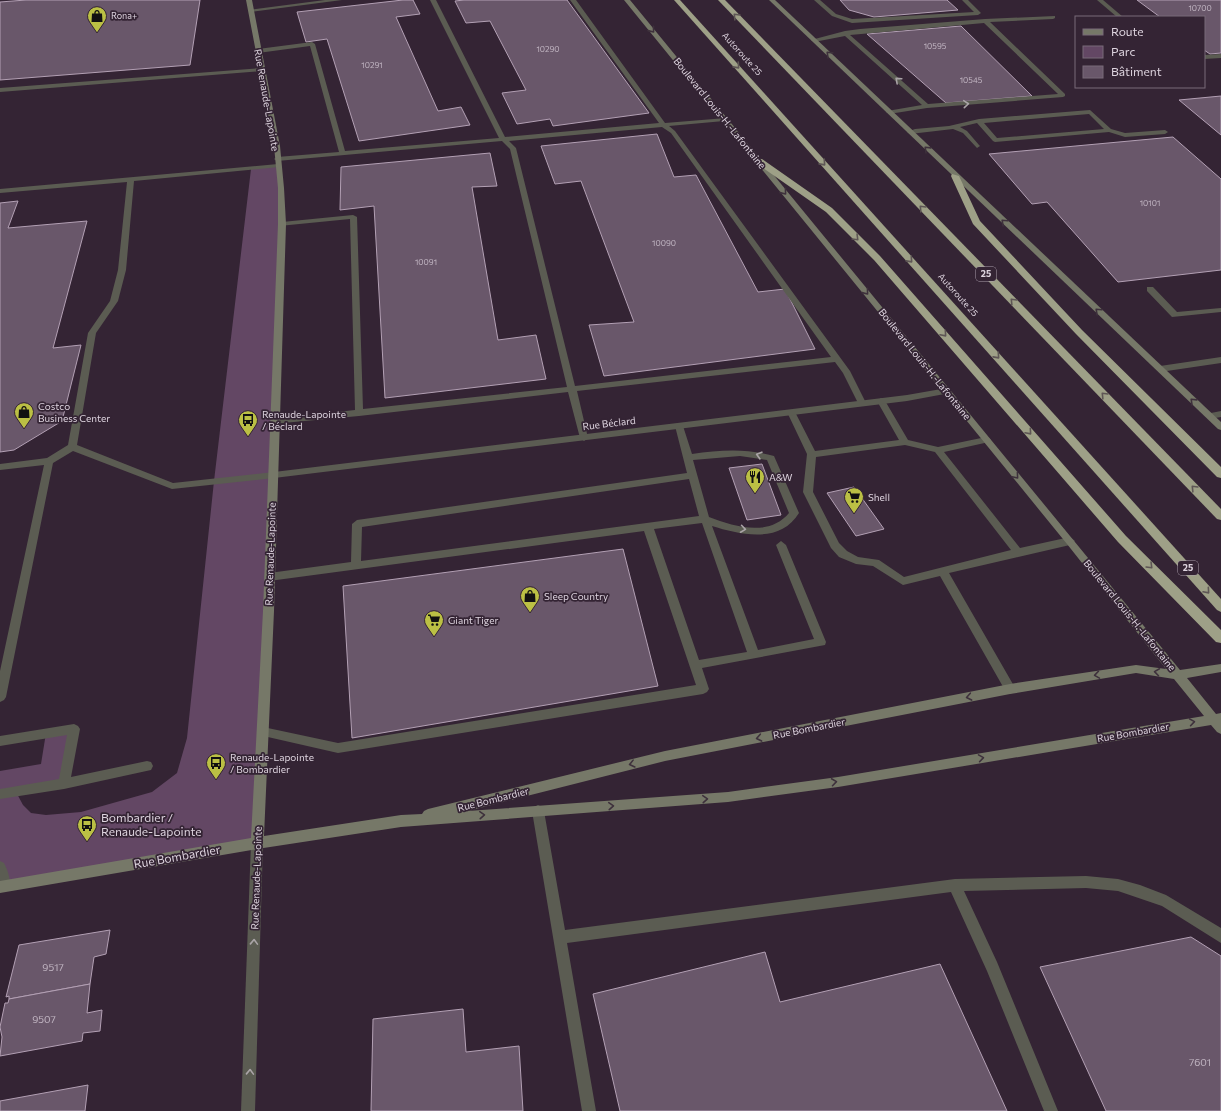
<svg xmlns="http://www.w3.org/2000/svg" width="1221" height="1111" viewBox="0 0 1221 1111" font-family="Commissioner,sans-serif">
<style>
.green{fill:#634764}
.building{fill:#69576a;stroke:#b3a0b4}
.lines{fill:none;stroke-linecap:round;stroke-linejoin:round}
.lane{fill:#5b5c52;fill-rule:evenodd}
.street{fill:#5b5c52;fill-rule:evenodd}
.secondary{fill:#767868;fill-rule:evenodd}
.highway{fill:#9ea087;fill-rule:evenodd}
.oneway{stroke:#5e5655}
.oneway2{stroke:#3e313c}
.oneway3{stroke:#aaa4a7}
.labels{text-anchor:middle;stroke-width:3.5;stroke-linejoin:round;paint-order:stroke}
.number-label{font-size:8px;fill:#c1b5c2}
.far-poi-label{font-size:9px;fill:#ded4df;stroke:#342434;text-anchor:start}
.far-street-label{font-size:9px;fill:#ded4df;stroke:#342434}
.shield{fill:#342434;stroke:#ab9fac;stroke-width:1}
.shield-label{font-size:9px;font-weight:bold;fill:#ded4df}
.street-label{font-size:10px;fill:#ded4df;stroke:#342434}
.poi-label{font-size:10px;fill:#ded4df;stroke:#342434;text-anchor:start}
.near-number-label{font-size:10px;fill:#c1b5c2}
.near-poi-label{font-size:12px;fill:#ded4df;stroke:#342434;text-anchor:start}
.near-street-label{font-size:12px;fill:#ded4df;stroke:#342434}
</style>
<rect width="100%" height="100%" fill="#342434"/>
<polygon class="green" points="278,166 282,224 257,843 4,886 0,867 0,771 41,764 46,733 74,729 64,784 16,792 23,805 31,813 46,815 81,812 152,792 177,773 187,738 214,481 251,169"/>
<g class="building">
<polygon points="26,0 200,0 190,65 0,80 0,2"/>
<polygon points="403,0 413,0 420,14 396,17 438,111 461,107 470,125 359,141 327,39 306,42 297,12"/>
<polygon points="464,0 567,0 649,113 553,126 550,119 517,124 502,93 526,90 490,21 466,23 455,1"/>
<polygon points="840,0 947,0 958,10 874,17 849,10"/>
<polygon points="1137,0 1221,0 1221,53 1210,54 1204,50 1204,17 1160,17"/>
<polygon points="961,26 1032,96 946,103 867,34"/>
<polygon points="1221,96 1221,135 1179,100"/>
<polygon points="657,134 674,177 696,175 758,292 785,289 815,349 604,376 589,325 634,322 581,181 555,184 541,146"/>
<polygon points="1173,137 1221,179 1221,270 1118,282 1047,202 1032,204 989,154"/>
<polygon points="490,153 497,186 472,187 498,340 536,335 546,379 385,398 374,206 340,210 341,167"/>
<polygon points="18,201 8,228 87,221 53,348 81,345 62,421 14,450 0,452 0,203"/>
<polygon points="762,464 781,515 747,520 729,468"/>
<polygon points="854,487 884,529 856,536 827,493"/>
<polygon points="623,549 658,686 352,738 343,586"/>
<polygon points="110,930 106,954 94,957 90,984 9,999 9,996 6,997 19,945"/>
<polygon points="1191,937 1221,956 1221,1111 1106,1111 1040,967"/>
<polygon points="765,952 780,1002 940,964 1007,1111 620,1111 593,994"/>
<polygon points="90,984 87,1013 102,1010 100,1031 83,1033 82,1041 0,1056 2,1037 0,1027 5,1003 8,1003 9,999"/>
<polygon points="463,1009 466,1052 519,1046 523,1111 371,1111 373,1019"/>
<polygon points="88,1085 85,1111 0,1111 0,1101"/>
</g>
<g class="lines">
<g class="lane">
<polygon points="325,0 342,0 251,12 248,10"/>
<path d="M430,0h6l69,137 154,-14 -89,-123h6l89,123 61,-5 1,1 -3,2 -55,5 6,5 175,240 16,32 -1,2h-6l-16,-32 -8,-11 -258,29 11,47 -4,3 -4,-3 -12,-46 -209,24 -87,8 -1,-2 4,-3 80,-9 -5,-191 -71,7 -1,-2 4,-2 71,-7 4,2 6,192 204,-22 -57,-238 -8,-8 -225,20 -3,-2 3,-2 62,-5 -29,-106 -52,7 -3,-2 3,-2 54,-7 3,2 30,107 154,-13zM662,127l9,6 160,224 -256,29 -59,-238 -7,-7z"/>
<polygon points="814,0 820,0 836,14 852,19 974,12 962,0 968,0 981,13 978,15 852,23 832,16"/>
<polygon points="1097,0 1103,0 1123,17 1117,17"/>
<path d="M1055,16v2l-2,1 -63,3 75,72v2l-2,1 -136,11 -38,6 -3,-2 1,-1 35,-6 -77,-69 -31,6 -3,-2 34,-9 15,-2 125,-10zM984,23l74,71 -130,10 -78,-69z"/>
<polygon points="1221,54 1221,58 1204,59 1204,55"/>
<polygon points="261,68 264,70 263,71 0,92 0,88"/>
<path d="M1090,110l21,19 14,4 40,-3 3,2 -3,2 -40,3 -16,-5 -114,10 -2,-1 -16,-18 -17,4 7,4 12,14 1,1 -3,2 -14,-15 -10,-4 -43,5 -3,-2 8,-3 34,-3 30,-7zM1089,114l15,15 -107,9 -13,-15z"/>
<polygon points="278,164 280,165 280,167 134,181 126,270 118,301 96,333 77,445 173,483 274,472 279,475 274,478 172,489 73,451 53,463 6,697 4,700 0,702 0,671 44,465 0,470 0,464 47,458 68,445 88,333 110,301 118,270 127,182 0,193 0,189"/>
<polygon points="1147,287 1153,287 1177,312 1221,308 1221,312 1172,317 1147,291"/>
<path d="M881,398l3,1 24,41 30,7 48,-10 3,1 2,2 -2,2 -45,10 76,96 50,-11 5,4 -5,4 -121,28 65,113 2,3 -2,3 -4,2 -4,-2 -66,-116 -37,9 -30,-19 -17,-2 -17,-7 -8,-9 -28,-56 4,-38 -20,-42 1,-2h6l21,41 84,-11 -22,-39zM905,445l30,7 76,98 -107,27 -25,-17 -21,-3 -11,-6 -8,-8 -26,-51 3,-35z"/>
<polygon points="1221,411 1221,417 1209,419 1205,416 1206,414"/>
<path d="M679,423l4,3 9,28c28,-4 54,-6 82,2l25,57c-19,31 -58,22 -87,13l46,124 56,-11 -38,-94 5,-4 5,4 40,97 -1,3 -123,23 7,21 -2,3 -4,2 -365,59 -79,-18 -2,-3 2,-3 4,-2 75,16 358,-58 -52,-154 -375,50 -4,-1 -1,-3 1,-3 4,-1 82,-11 1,-38 5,-4 330,-47 -12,-47zM740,456l27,4 22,53c-20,24 -54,14 -80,4l-16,-57zM689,479l10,37 -338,45 1,-34zM702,523l45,129 -48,8 -45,-131z"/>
<polygon points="74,724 78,726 80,729 71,777 147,761 151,762 153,766 151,770 64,789 0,799 0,789 59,779 67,735 0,746 0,736"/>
<polygon points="538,805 542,807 544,811 565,930 955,879 1086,876 1118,879 1140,885 1166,895 1221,928 1221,943 1162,906 1118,891 1086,888 964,891 997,962 1058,1111 1044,1111 987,971 951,892 567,943 596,1111 582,1111 532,811 534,807"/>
<path d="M0,861l4,2c4,7 8,20 5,27l-5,2 -4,-1z"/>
</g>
<g class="street">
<polygon points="1221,357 1221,363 1160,372 1156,369 1160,366"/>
<polygon points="947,388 951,391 950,393 907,401 274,478 269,475 274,472 907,395"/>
<polygon points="257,837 261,839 263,843 255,1111 241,1111 251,843 253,839"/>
</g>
<g class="secondary">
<path d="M246,0h6l28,146 4,42 2,36 -12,387 -10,225 137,-21 21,-1 2,-3 4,-2 237,-58 345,-67 126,-19 30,4 -99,-125 -443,-544h6l550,670 41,-6v8l-34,6 29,36 5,-1v21l-4,-2 -6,-7 -373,62 -110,15 -327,25 -144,22 -257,44v-12l251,-43 12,-227 15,-387v-36l-4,-42zM1136,673l38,6 30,37 -366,61 -110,15 -260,19 197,-50 345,-67z"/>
<polygon points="769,0 775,0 1221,422 1221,430 1218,429"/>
</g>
<g class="highway">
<polygon points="674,0 680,0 1221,599 1221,612 1217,610"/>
<polygon points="718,0 725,0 1221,509 1221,520 1217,519"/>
<polygon points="756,159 762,159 832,208 880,256 1126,536 1221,630 1221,643 1216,642 1118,542 874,260 826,212 756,163"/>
<polygon points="952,174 959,176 980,221 1082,330 1221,467 1221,478 1217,477 1076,334 973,224 951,176"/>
</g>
</g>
<defs><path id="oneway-chevron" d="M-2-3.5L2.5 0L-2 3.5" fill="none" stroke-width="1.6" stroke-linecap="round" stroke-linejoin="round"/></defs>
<g class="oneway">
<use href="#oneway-chevron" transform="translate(736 16) rotate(-134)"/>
<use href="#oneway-chevron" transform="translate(737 66) rotate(48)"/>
<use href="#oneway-chevron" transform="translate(823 163) rotate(48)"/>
<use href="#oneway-chevron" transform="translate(922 208) rotate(-134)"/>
<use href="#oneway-chevron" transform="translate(856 238) rotate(45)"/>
<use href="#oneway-chevron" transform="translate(910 260) rotate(48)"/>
<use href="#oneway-chevron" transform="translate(1013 301) rotate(-134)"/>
<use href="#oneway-chevron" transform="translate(944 334) rotate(49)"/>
<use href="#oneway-chevron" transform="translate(997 356) rotate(48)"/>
<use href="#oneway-chevron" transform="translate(1104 395) rotate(-134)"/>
<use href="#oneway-chevron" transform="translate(1029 432) rotate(49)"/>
<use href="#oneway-chevron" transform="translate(1194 488) rotate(-134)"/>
<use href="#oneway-chevron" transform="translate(1150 566) rotate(45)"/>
<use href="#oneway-chevron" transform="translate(1207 591) rotate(49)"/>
</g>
<g class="oneway2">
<use href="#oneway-chevron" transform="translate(652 30) rotate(51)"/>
<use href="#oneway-chevron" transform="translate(829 54) rotate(-136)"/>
<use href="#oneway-chevron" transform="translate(927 149) rotate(-136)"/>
<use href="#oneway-chevron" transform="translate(784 192) rotate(51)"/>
<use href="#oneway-chevron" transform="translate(1004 222) rotate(-137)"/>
<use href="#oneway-chevron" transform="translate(866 292) rotate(51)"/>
<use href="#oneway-chevron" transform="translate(1098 311) rotate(-137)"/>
<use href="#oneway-chevron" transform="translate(1193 401) rotate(-136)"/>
<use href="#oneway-chevron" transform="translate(1016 476) rotate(50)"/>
<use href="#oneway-chevron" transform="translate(1157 672) rotate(-172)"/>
<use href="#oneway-chevron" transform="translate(1097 675) rotate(171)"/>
<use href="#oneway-chevron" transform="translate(969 697) rotate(169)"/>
<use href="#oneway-chevron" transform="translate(1192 722) rotate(-9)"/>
<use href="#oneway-chevron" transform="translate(759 738) rotate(169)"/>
<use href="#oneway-chevron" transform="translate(981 758) rotate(-9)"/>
<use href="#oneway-chevron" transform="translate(632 764) rotate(166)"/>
<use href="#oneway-chevron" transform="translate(834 782) rotate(-8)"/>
<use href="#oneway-chevron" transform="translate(705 799) rotate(-4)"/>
<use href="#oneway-chevron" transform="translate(611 806) rotate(-4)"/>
<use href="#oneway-chevron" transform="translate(482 815) rotate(-4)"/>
</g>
<g class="oneway3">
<use href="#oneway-chevron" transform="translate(898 80) rotate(-138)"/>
<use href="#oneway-chevron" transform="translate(966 104) rotate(-5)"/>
<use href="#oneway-chevron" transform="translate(759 455) rotate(-164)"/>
<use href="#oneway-chevron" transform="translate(743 529) rotate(8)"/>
<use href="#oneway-chevron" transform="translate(254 942) rotate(-88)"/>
<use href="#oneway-chevron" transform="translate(250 1072) rotate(-88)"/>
</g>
<defs>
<symbol id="shop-pin" viewBox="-11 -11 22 30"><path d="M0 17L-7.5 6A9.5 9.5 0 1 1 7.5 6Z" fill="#bbc044" stroke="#342434"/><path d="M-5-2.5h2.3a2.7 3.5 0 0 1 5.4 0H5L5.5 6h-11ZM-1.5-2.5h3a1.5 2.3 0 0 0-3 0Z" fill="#111"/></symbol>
<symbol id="bus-pin" viewBox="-11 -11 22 30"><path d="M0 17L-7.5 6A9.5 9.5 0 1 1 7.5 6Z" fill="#bbc044" stroke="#342434"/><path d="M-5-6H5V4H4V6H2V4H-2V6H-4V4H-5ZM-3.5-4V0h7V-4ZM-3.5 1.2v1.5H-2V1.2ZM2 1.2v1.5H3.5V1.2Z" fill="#111"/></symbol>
<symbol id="restaurant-pin" viewBox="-11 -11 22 30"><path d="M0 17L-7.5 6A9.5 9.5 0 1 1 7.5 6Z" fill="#bbc044" stroke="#342434"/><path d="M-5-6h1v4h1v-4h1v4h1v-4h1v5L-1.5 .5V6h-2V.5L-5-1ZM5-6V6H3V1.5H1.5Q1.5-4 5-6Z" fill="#111"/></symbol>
<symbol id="supermarket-pin" viewBox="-11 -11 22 30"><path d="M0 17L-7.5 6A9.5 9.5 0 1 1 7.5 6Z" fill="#bbc044" stroke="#342434"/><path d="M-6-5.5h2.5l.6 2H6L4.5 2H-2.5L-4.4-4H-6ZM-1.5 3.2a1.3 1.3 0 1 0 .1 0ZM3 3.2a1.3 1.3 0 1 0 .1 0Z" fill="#111"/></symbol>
</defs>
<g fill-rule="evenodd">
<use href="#shop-pin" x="86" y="5" width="22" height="30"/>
<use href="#shop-pin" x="13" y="401" width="22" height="30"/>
<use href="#bus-pin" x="237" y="409" width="22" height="30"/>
<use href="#restaurant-pin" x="744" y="466" width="22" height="30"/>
<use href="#supermarket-pin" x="843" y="486" width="22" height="30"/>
<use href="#shop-pin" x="519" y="585" width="22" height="30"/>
<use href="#supermarket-pin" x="423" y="609" width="22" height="30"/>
<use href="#bus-pin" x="205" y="752" width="22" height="30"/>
<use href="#bus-pin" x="76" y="814" width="22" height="30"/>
</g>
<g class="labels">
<g class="number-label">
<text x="1200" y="11">10700</text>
<text x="935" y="49">10595</text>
<text x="548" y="52">10290</text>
<text x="372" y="68">10291</text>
<text x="971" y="83">10545</text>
<text x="1150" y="206">10101</text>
<text x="664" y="246">10090</text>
<text x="426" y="265">10091</text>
</g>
<g class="far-poi-label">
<text x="111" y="19">Rona+</text>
</g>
<g class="far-street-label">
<text transform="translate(742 54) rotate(48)" y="3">Autoroute 25</text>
<text transform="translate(958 295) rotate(48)" y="3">Autoroute 25</text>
</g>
<g class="shield">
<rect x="976" y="267" width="20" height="14" rx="3"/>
<rect x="1178" y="561" width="20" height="14" rx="3"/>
</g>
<g class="shield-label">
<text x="986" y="277">25</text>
<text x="1188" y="571">25</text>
</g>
<g class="street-label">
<text transform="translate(267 100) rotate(80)" y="4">Rue Renaude-Lapointe</text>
<text transform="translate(720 113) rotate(51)" y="4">Boulevard Louis-H.-Lafontaine</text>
<text transform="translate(925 364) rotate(51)" y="4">Boulevard Louis-H.-Lafontaine</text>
<text transform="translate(609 423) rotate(-7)" y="4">Rue Béclard</text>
<text transform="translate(270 554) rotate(-88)" y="4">Rue Renaude-Lapointe</text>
<text transform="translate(1130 615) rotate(51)" y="4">Boulevard Louis-H.-Lafontaine</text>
<text transform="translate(809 728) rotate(-11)" y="4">Rue Bombardier</text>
<text transform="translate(1133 732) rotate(-10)" y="4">Rue Bombardier</text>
<text transform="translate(493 799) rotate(-14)" y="4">Rue Bombardier</text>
<text transform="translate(256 878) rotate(-88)" y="4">Rue Renaude-Lapointe</text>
</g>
<g class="poi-label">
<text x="38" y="410">Costco<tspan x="38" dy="12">Business Center</tspan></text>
<text x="262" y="418">Renaude-Lapointe<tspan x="262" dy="12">/ Béclard</tspan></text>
<text x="769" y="481">A&amp;W</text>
<text x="868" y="501">Shell</text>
<text x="544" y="600">Sleep Country</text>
<text x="448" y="624">Giant Tiger</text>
<text x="230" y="761">Renaude-Lapointe<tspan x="230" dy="12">/ Bombardier</tspan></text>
</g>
<g class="near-number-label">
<text x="53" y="971">9517</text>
<text x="44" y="1023">9507</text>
<text x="1200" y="1066">7601</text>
</g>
<g class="near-poi-label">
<text x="101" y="822">Bombardier /<tspan x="101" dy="14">Renaude-Lapointe</tspan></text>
</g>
<g class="near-street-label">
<text transform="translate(177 857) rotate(-10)" y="4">Rue Bombardier</text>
</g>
</g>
<rect x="1075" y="16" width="130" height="72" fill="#342434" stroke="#786a78"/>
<rect x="1083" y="29" width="20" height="6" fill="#767868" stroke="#786a78"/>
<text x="1111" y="36" font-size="12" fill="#ded4df">Route</text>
<rect x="1083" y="46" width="20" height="12" fill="#634764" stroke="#786a78"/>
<text x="1111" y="56" font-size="12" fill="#ded4df">Parc</text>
<rect x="1083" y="66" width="20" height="12" fill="#69576a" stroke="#786a78"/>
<text x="1111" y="76" font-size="12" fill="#ded4df">Bâtiment</text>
</svg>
